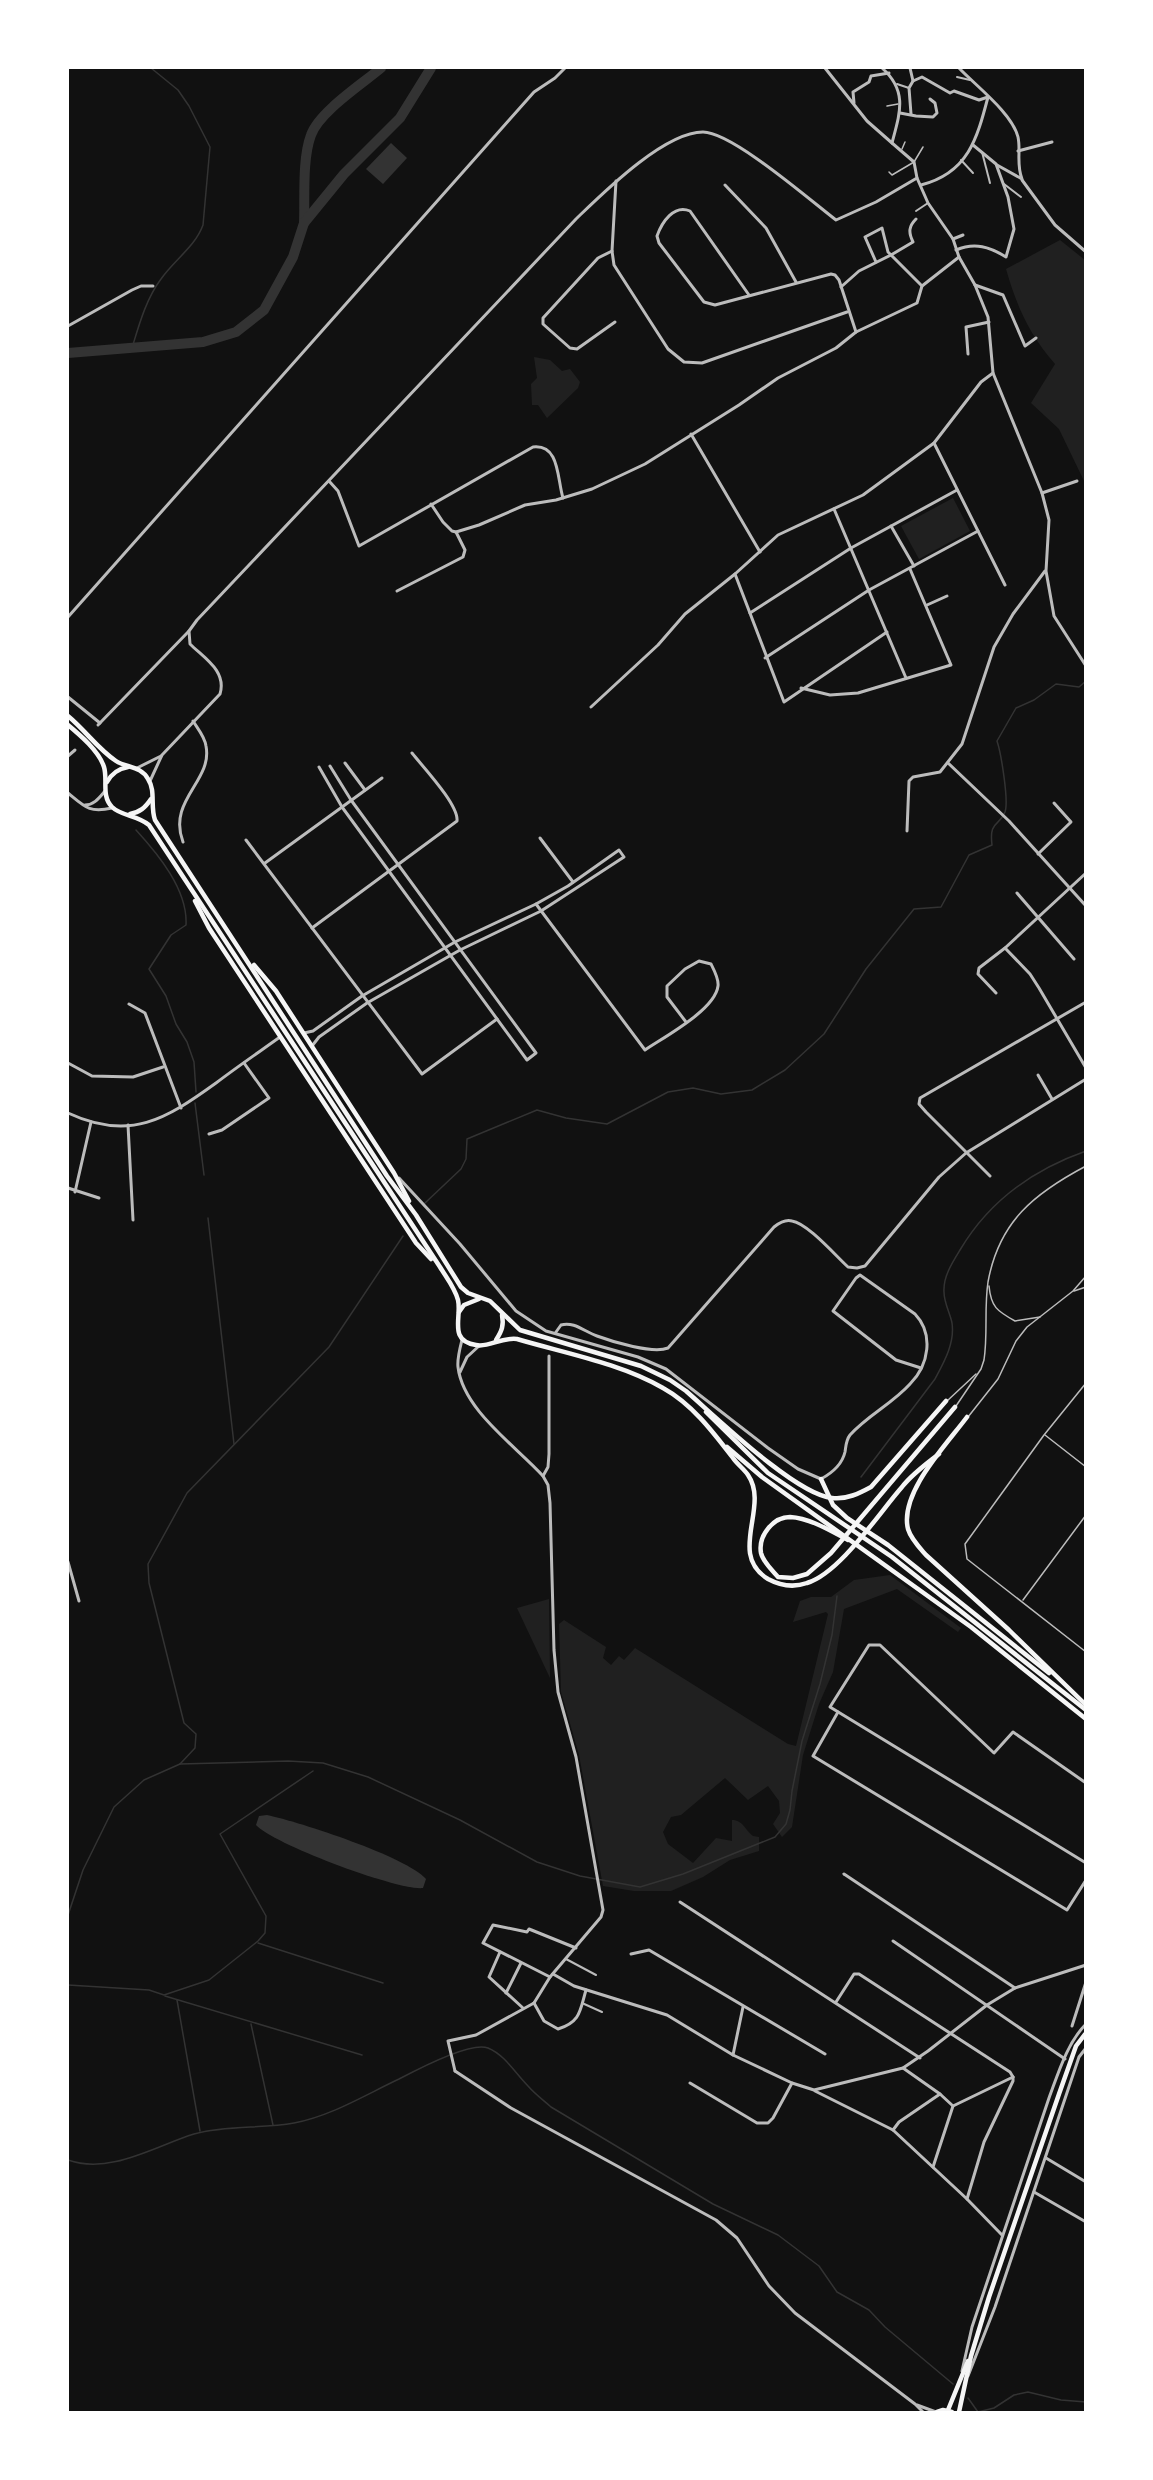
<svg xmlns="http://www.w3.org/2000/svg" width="1153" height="2480" viewBox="0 0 1153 2480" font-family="Quicksand,sans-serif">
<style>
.green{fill:#202020}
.water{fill:#333}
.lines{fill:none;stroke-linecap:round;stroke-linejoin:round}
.stream{stroke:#333;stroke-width:1.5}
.river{stroke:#333;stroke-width:10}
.service{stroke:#bcbcbc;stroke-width:1.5}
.pedestrian{stroke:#bcbcbc;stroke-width:2}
.minor{stroke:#bcbcbc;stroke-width:3}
.tertiary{stroke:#bcbcbc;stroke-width:3}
.primary{stroke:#f5f5f5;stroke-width:4.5}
.trunk{stroke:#f5f5f5;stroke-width:4.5}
</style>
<rect width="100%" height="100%" fill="#111"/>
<g class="green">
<path d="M1060,240l25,20v223l-26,-54 -28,-26 24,-39c-26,-30 -38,-57 -49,-95z"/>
<polygon points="534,357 550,360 562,371 570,369 580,382 578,388 547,418 538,405 532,405 531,384 537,378"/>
<polygon points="953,498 970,531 919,559 901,526"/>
<path d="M890,1575l71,53 -3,4 -61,-43 -53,20 -11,63 -14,32 -16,51 -11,72 -10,10 -9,-13 7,-11 -1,-12 -11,-15 -20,14 -23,-22 -44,37 -10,2 -8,15 5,12 25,19 23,-25 16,3v-21c11,0 13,10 21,16l6,1v14l-29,9 -27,17 -32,14h-37l-31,-5 -24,-131 -18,-63 -2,-68 5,-4 42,27 -3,11 8,7 8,-9 5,4 11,-12 153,96 8,2 32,-132 -2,-2 -33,10 7,-21 11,-4h20l23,-17z"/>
<polygon points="549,1599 550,1678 517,1608"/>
</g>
<g class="water">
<polygon points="391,143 407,158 383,184 366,169"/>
<path d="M267,1815c33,7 140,42 159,64l-3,9c-25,3 -150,-44 -167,-63l3,-9z"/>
</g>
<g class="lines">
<g class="stream">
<path d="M132,348c7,-23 14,-49 29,-69 13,-19 34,-32 42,-54l7,-78 -21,-41 -11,-16 -27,-22"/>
<path d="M136,830c22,24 52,60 50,95l-15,10 -22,34 17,27 10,28 11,18 7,20 2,30"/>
<polyline points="195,1103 204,1175"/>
<path d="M425,1203l36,-34 5,-10 1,-20 70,-29 29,8 41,6 61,-32 25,-4 28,6 31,-4 33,-20 39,-36 42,-65 48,-60 27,-2 28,-52 23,-10c-3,-25 7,-18 13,-33 4,-11 -4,-59 -8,-71l19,-33 18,-8 22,-16 23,3 7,-6"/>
<polyline points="208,1218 234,1444"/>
<path d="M861,1477l74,-98c9,-17 20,-36 17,-56 -2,-10 -8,-20 -8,-31 -1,-15 8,-29 16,-42 29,-49 72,-80 126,-99"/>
<polyline points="180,1764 195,1748 196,1734 184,1723 149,1583 148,1564 187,1493 329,1347 403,1236"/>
<polyline points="68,1915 83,1870 114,1807 144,1780 180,1764 288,1761 323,1763 368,1777 460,1820 537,1862 580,1876 640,1887 683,1874 775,1837 786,1824 790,1810 792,1791 802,1741 820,1684 832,1635 837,1596"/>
<polyline points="258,1943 383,1983"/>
<polyline points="68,1985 149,1990 164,1995 209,1980 258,1941 265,1933 266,1916 220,1834 313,1771"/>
<polyline points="165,1996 362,2055"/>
<polyline points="177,2000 200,2131"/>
<polyline points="251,2024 273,2125"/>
<path d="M68,2160c42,15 87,-14 126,-26 33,-9 67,-5 100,-11 37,-7 71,-28 105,-44 17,-9 72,-38 89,-31 17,7 27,25 40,38 7,8 15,14 23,21l162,97 65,31 41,31 18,26 32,18 16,17 68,57"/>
<polyline points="968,2398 978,2412 994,2408 1014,2395 1028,2392 1061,2400 1086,2402"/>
</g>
<g class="river">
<path d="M304,223c1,-25 -2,-64 7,-88 8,-23 51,-51 70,-67"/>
<polyline points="68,353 203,342 236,332 264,310 293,257 304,223 344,174 400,118 431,68"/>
</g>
<g class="service">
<polyline points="887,106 898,104"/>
<polyline points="902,149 905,142"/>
<polyline points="889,172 892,175 914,162 923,147"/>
<path d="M989,1286c2,21 8,25 26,35l25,-4"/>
<polyline points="1074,1291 1086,1287"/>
<polyline points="1086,1383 1044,1435 965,1544 967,1559 1086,1652"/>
<polyline points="947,1401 976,1374"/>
<path d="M956,1406l25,-37 3,-9c4,-26 0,-52 4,-78 11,-61 47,-89 98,-116"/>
<polyline points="968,1417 998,1379 1016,1341 1027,1327 1073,1291 1086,1276"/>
<polyline points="1045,1435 1086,1467"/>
<polyline points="1023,1600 1086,1515"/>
</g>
<g class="pedestrian">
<polyline points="957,77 970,80"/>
<polyline points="897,84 909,88"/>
<polyline points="982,152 990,183"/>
<polyline points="961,160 973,173"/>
<polyline points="1004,184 1021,197"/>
<polyline points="916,211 928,203"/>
<polyline points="566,1959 596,1975"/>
<polyline points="582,2003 602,2012"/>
</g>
<g class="minor">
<polyline points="825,68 867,121 892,143"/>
<polyline points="910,68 913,81 909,88 911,114"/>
<path d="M959,68c17,18 53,45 59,69 3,14 -2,27 4,42l-25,-14"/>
<polyline points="913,81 922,77 950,93 954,91 979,100 988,97"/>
<polyline points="854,103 853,92 869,82 871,76 889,73"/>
<polyline points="900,113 916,116 933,117 937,113 935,103 930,99"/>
<polyline points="1018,151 1052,142"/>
<polyline points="917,178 928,203 953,239 959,257 975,285 988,317 993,373 1042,493 1049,520 1046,571 1054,616 1086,666"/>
<polyline points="1022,180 1055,225 1086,252"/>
<polyline points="616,181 612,251 614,265 668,349 684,362 702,363 847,312"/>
<polyline points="725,185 766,228 796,282"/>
<path d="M921,185c47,-12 56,-46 67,-88"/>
<polyline points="953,239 963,235"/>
<path d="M956,250c19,-8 34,-3 50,7l8,-28 -6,-32 -12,-33 -23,-19"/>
<polyline points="612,251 598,258 543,318 543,324 570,348 577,349 615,322"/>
<path d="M876,262l-11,-25 17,-9 6,24 3,3 22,-13c-5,-10 -4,-16 3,-23"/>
<polyline points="975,285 1003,295 1025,346 1036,338"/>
<polyline points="841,287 859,271 891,255 922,286"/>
<path d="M749,295l-59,-84c-16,-7 -28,11 -33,25l2,7 45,59 11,3 116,-31 4,1 4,5 17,52"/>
<polyline points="68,326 132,290 141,286 153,286"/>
<polyline points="968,354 966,327 989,322"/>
<polyline points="691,434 760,552"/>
<polyline points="934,443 1005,585"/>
<path d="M329,481l9,10 21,55 174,-99c27,-3 24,32 30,51"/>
<polyline points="1042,493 1077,481"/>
<polyline points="431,504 443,522 452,531 456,532 479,525 525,505 556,500 592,489 645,464 739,405 778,378 836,348 856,332 917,303 922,286 959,257"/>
<polyline points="834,509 906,678"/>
<polyline points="891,526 914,566"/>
<polyline points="735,574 784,702 887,632"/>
<polyline points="397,591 463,557 465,550 456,532"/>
<polyline points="927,605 947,596"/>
<polyline points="750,613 851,548 957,490"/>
<polyline points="68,617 534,92 555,78 565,68"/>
<polyline points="765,658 869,590 978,531"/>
<polyline points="801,688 830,695 858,693 951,665 910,569"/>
<polyline points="68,697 100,723"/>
<polyline points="591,707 658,645 685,614 735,574 778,535 863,495 934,443 981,382 993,373"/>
<polyline points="98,725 189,631"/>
<polyline points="68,756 75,750"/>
<polyline points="345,763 365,790"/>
<polyline points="948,763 1009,821 1086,906"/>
<polyline points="319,767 342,807 527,1060 536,1053 351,800 330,766"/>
<polyline points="907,831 909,781 913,777 940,772 962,744 994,647 1013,614 1045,571"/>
<polyline points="540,838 573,882"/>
<polyline points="246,840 422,1074 497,1019"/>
<path d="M183,842c-16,-42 30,-61 23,-96 -1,-9 -8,-17 -13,-25"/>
<polyline points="1038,854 1071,822 1054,803"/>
<polyline points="265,863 382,778"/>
<polyline points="1017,893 1074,959"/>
<path d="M536,904l109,146c19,-13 70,-40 73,-64 1,-7 -4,-16 -7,-22l-12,-3 -14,8 -18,17v11l19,25"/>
<path d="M312,928l145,-107c2,-16 -34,-54 -45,-68"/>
<polyline points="1005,948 1030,974 1039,988 1086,1068"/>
<polyline points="996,993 978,974 979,968 1005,948 1086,873"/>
<polyline points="129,1004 145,1013 181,1108"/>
<polyline points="304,1033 313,1031 362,996 455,942 536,904 568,886 619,850 624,857 541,911 460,950 367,1003 319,1037 312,1046"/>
<polyline points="68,1063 92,1076 133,1077 163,1067"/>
<polyline points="1038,1075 1052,1099"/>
<path d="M68,1113c62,29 98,6 148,-30 21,-16 43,-31 64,-46"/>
<polyline points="128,1125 133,1220"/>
<polyline points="209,1134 222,1130 269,1098 244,1063"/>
<polyline points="990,1176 926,1112 919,1104 920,1098 1086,1002"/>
<path d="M399,1178l61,66 56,67 30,20 92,26 28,12 102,79 30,21 23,10c11,-6 21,-14 24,-27 1,-6 1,-12 5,-17 18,-20 42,-31 60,-51 19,-19 24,-50 5,-70l-55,-39 -4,3 -23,33 63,49 25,8"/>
<polyline points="68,1188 99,1198"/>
<polyline points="75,1192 91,1122"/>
<path d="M556,1332l5,-7c13,-4 24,7 36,11 16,6 56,18 71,12l106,-121c5,-4 11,-8 18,-6 15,2 43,34 56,46l9,1 8,-2 74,-89 27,-24 120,-74"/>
<path d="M462,1340c-2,8 -5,19 -4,27 5,43 58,79 85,109l5,9 2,18 4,147 4,42 18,65 27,153 -2,7 -51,60 -16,26"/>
<polyline points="460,1372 467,1357 479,1346"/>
<polyline points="543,1476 548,1467 549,1454 549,1356"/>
<polyline points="68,1562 79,1601"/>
<polyline points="838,1712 813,1756 1067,1910 1086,1880"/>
<polyline points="1086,1783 1013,1732 994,1753 880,1645 869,1645 830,1707 1086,1863"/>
<polyline points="844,1874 1015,1988"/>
<polyline points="680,1902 920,2058"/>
<polyline points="893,1941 1065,2059"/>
<polyline points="500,1952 489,1977 523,2008"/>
<polyline points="631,1954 649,1950 825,2054"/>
<polyline points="553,1974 574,1986 667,2015 733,2055 792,2083 814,2090 903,2068 928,2051 987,2005 1015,1988 1086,1965"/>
<polyline points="550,1977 483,1943 493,1925 527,1932 529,1929 576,1948"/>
<polyline points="506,1993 521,1963"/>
<polyline points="836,2002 854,1974 859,1974 1010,2072 1013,2077"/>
<path d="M534,2003l10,18 14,8c23,-7 22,-19 28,-39"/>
<polyline points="1072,2026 1086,1982"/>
<polyline points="733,2055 743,2007"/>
<polyline points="903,2068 940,2094"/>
<polyline points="455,2071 448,2041 476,2035 534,2003"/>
<polyline points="690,2083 757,2123 768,2123 773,2118 792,2083"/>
<polyline points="815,2091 893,2130 967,2199 1002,2235"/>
<polyline points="953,2106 1013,2077"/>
<polyline points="893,2130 899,2122 940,2094 953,2106 933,2167"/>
<polyline points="1046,2158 1086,2182"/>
<polyline points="1034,2192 1086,2222"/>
<polyline points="967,2199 984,2142 1013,2081 1013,2077"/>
<path d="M962,2371l10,-44 77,-229c9,-24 18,-55 37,-74"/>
<polyline points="968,2376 995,2307 1079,2057 1086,2048"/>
</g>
<g class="tertiary">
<polyline points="137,768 161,756"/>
<path d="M150,781l12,-26 58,-61c7,-23 -16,-36 -30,-50l-1,-13 8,-11 379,-401c27,-26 88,-87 127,-87 29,0 108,69 133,88l40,-18 41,-24 -3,-16 -22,-19c8,-30 16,-52 -10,-75"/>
<path d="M68,793c17,14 21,20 44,15"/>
<path d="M85,805c9,0 14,-7 20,-14"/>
<polyline points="455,2071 511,2108 716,2220 737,2238 769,2286 795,2313 915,2404 923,2412"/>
<polyline points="917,2405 936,2412"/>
</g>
<g class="primary">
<polyline points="948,2410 968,2361"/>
<polyline points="937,2412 943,2410 952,2412"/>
<polyline points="959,2412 971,2356 989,2297 1059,2094 1076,2046 1086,2033"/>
</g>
<g class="trunk">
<path d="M68,716c17,14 30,33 48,45 11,7 25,5 32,18 8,12 2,27 7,41l232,356 29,39 45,72 7,6 22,8 30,29 121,36 29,14 16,11c30,26 109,103 146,107 14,2 28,-5 39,-11l75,-86"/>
<path d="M68,725c12,10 31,26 36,42 4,13 -3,29 8,40 9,9 25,8 37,18l291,442c6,10 15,21 18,33 4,17 -10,41 18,45 13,3 24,-8 41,-6 47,14 103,24 146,49 29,16 50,44 70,70 4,6 11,11 15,17 22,32 -21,79 20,104 13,7 25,9 39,4 33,-10 72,-70 95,-96 10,-13 24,-23 37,-33"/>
<path d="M107,782c5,-9 11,-13 21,-15"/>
<path d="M130,814c10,-2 15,-6 21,-15"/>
<polyline points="195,901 209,928 416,1243 431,1259"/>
<polyline points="254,965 276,991 394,1173 409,1201"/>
<polyline points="459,1312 464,1305 479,1299"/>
<path d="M496,1340c6,-9 8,-15 6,-25"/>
<polyline points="706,1412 768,1473 892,1557 1086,1710"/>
<path d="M967,1417c-20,27 -68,76 -59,112 3,10 11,18 18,26l83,75 77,75"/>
<polyline points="727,1447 762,1477 971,1627 1086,1719"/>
<polyline points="821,1479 833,1505 847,1518 888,1545 1049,1673"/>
<path d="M848,1540c-17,-9 -38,-22 -58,-23 -17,0 -32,19 -29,36 2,9 11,17 17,24l15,1 14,-4 24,-21 124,-146"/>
</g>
</g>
<rect width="1153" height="2480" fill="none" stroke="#ffffff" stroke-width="138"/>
</svg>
